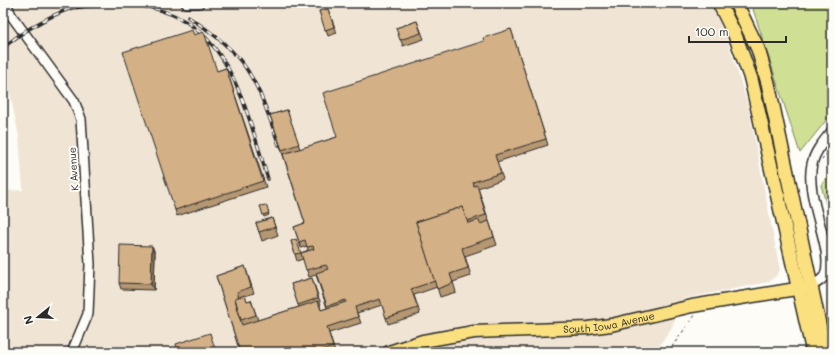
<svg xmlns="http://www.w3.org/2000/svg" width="835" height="355" viewBox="0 0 835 355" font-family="Mali,sans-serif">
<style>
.built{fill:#f0e5d5}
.green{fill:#cfe094;stroke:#7d8660}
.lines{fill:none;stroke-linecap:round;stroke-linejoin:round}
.minor-casing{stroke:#2b2b2b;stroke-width:12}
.major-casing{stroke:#2b2b2b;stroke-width:15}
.highway-casing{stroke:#2b2b2b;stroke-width:16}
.path{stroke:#2b2b2b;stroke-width:1;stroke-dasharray:3 3;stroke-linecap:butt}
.minor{stroke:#fdfcf7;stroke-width:9}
.major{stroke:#fbe080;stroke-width:12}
.highway{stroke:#fbe080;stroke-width:13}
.rail-casing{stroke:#2b2b2b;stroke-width:3.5}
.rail{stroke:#fdfcf7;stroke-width:2;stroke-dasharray:6;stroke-linecap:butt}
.wall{fill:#b59772;stroke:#2b2b2b}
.shaded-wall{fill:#947b5d;stroke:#2b2b2b}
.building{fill:#d3b085;stroke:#2b2b2b}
.labels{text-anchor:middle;stroke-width:4;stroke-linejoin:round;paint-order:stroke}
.street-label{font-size:10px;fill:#2b2b2b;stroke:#fdfcf7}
</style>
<rect width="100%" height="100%" fill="#fdfcf7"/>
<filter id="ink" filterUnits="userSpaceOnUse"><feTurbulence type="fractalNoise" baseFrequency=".025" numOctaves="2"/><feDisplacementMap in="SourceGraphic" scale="8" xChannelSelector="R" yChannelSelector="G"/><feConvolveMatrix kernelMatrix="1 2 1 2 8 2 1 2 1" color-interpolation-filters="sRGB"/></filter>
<g filter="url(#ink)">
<polygon class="built" points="3,3 710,3 727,39 748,105 780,270 776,276 768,282 683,299 672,327 655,352 3,352 3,191 23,190 19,137 3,61"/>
<g class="green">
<polygon points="751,3 832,3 832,113 800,153"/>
<polygon points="832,170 832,226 821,185"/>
</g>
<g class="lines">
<defs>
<g id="minor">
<polyline points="6,3 11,15 74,101 81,119 90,264 88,314 72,352"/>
<polyline points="186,3 199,3"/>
<path d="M811,286c5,-3 11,-5 14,-11 10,-26 -21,-77 -13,-111 3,-13 12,-23 20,-33"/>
</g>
<g id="major">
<path id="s1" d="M389,352l34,-11 51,-9 114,-4 23,-3 81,-19 116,-19"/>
</g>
<g id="highway">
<polyline points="719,3 735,35 751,79 813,352"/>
<polyline points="736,3 758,49 768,83 825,352"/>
</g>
</defs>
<use href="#minor" class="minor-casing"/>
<use href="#major" class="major-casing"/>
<use href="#highway" class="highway-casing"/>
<g class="path">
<polyline points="822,160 832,147"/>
<polyline points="668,352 695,315"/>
</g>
<use href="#minor" class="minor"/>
<use href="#major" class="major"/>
<use href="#highway" class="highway"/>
<defs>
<g id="rail">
<path d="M70,8c13,-1 26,-4 39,-4 116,-3 131,87 159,175"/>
<path d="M188,17c60,37 69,64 91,128"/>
<path d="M3,48c22,-19 44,-31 71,-41"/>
</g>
</defs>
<use href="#rail" class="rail-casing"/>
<use href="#rail" class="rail"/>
</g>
<g class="wall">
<polygon points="328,9 337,33 328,36 319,11"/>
<polygon points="417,21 424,39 403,46 396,28"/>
<polygon points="511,29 548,145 497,162 503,179 478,188 497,245 465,256 471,276 453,282 456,292 440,297 437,287 414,295 420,314 388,324 382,305 357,313 361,323 329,333 335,352 240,352 216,276 245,266 254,293 245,296 247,301 251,300 258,320 299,307 291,284 312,278 321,304 320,305 321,310 327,308 316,275 309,277 303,259 297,261 291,241 301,253 308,250 307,246 301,248 294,227 305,223 270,115 287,110 300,149 337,137 484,41"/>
<polygon points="194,35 217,71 226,68 266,187 177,216 175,210"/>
<polygon points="266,205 269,215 264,217 263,215"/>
<polygon points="272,218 278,235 262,241 256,223"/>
<polygon points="152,246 155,253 154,290 121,289 119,283"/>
</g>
<polygon class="shaded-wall" points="152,246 155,253 154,290 151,284"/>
<g class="building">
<polygon points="328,9 334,27 325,30 319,11"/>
<polygon points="417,21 421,33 400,40 396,28"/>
<polygon points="511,29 546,139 495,155 501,173 473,182 474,186 477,185 486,215 467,221 462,207 416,222 435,281 411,289 418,308 386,318 380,299 355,307 358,317 327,327 333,347 316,352 240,352 216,276 245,266 251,287 237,292 239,297 235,298 237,307 236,307 242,325 318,301 321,310 346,302 346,300 327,306 316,273 328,269 326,265 306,270 301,253 314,249 313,246 307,247 305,240 299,242 294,227 305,223 283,154 337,137 323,93 484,41 483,38"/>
<polygon points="192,30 194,35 203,32 205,35 217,71 226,68 263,181 175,210 123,52"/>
<polygon points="287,110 299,144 282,150 270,115"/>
<polygon points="266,205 269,213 263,215 260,206"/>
<polygon points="462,207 468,223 479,220 480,224 489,221 494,237 462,248 468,268 450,274 453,283 437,289 416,222"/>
<polygon points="272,218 275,227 259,232 256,223"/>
<polygon points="296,239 301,253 295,254 291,241"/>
<polygon points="120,245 152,246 151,284 119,283"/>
<polygon points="312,278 318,298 298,305 291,284"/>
<polygon points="245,295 247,301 251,300 256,315 241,320 235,298"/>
<polygon points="210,333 216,352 178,352 176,344"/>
</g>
</g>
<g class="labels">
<g class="street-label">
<text transform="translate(73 169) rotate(-94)" y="4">K Avenue</text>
<text dy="4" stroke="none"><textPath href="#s1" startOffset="223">South Iowa Avenue</textPath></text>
</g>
</g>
<rect width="835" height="355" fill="none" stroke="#fdfcf7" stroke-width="16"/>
<rect x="8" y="8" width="819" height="339" fill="none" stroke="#2b2b2b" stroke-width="1.5" filter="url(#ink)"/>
<g transform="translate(38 317) rotate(252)" stroke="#fdfcf7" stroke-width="3" paint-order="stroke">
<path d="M0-3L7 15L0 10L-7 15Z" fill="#2b2b2b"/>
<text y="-6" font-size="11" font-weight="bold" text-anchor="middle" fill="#2b2b2b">N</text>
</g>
<path d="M689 36v6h97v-6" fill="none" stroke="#2b2b2b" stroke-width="2"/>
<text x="695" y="36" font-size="12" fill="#2b2b2b" stroke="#fdfcf7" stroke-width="3" paint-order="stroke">100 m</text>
</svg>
